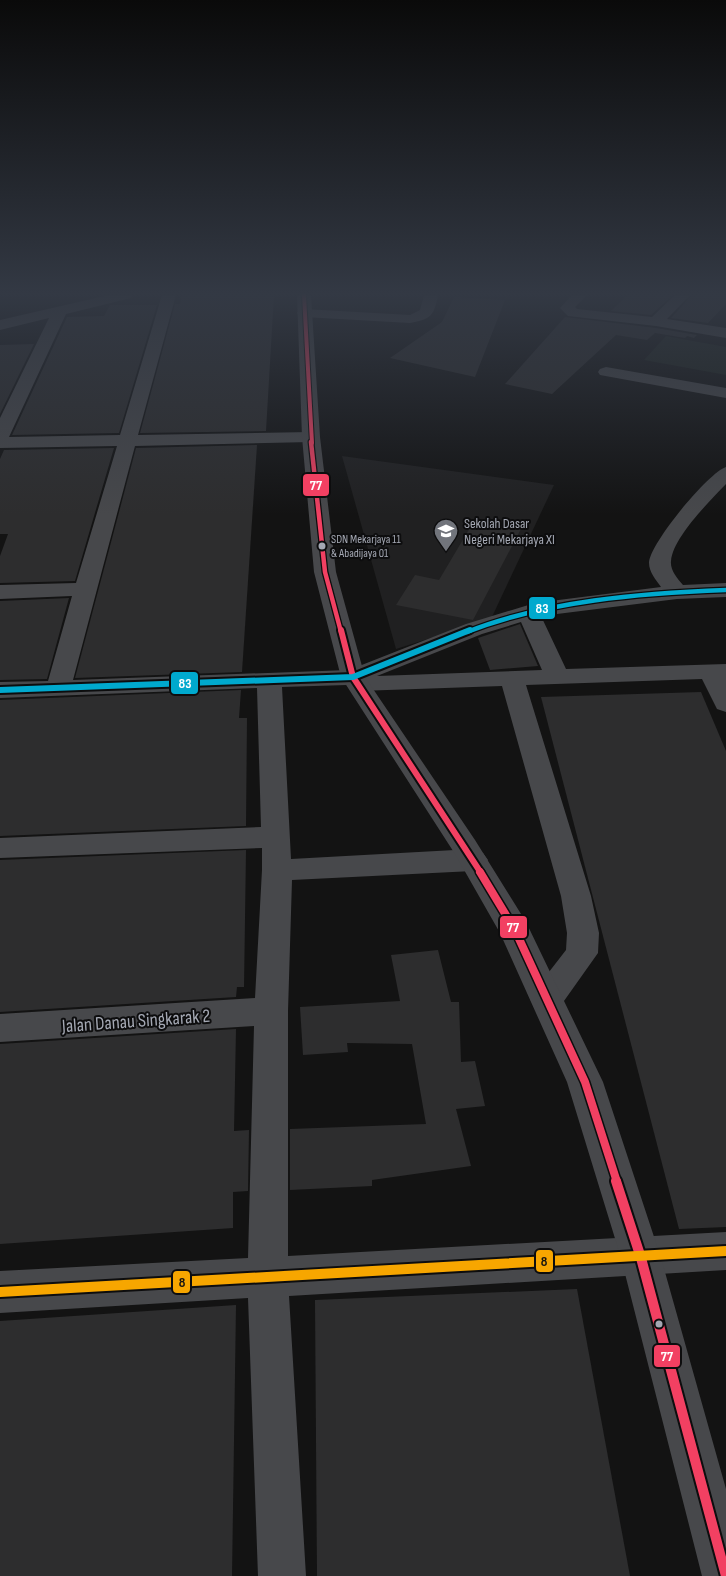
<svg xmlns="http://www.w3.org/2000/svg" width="726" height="1576" viewBox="0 0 726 1576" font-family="'Sofia Sans Condensed',sans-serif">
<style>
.built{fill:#202021}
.green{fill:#1d231e}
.building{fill:#2d2d2e}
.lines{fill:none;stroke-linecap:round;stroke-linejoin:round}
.minor{fill:#47484b;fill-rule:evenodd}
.tertiary{fill:#47484b;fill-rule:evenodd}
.bus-1-far4-casing{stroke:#0d0d0e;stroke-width:6}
.bus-1-far3-casing{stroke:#0d0d0e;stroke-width:7}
.bus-1-far2-casing{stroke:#0d0d0e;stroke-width:10}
.bus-1-far1-casing{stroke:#0d0d0e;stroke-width:11}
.bus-1-casing{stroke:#0d0d0e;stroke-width:14}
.bus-2-far1-casing{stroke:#0d0d0e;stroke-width:7}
.bus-2-casing{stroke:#0d0d0e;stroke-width:10}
.bus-3-casing{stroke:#0d0d0e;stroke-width:14}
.bus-1-far4{stroke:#f24062;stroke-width:4}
.bus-1-far3{stroke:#f24062;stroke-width:4.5}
.bus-1-far2{stroke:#f24062;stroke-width:6}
.bus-1-far1{stroke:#f24062;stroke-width:8}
.bus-1{stroke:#f24062;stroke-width:10}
.bus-2-far1{stroke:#00a9ce;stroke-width:4.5}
.bus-2{stroke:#00a9ce;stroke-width:6}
.bus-3{stroke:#f7a600;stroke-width:10}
.bus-dot{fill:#a4a8b3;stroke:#0d0d0e;stroke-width:2}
.labels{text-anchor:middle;stroke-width:4;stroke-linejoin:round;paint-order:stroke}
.far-bus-label{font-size:12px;fill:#a4a8b3;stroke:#0d0d0e;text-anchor:start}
.far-poi-label{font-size:14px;fill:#a4a8b3;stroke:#0d0d0e;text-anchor:start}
.near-street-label{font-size:19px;fill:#a4a8b3;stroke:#0d0d0e}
.line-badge{stroke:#0d0d0e;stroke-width:2}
.badge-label{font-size:14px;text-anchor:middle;font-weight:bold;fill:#fff}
.pale-badge-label{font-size:14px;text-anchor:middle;font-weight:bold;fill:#111}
</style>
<rect width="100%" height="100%" fill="#131313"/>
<polygon class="built" points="342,456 554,485 491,619 396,649"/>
<polygon class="green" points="666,336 726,347 726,375 644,360"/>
<g class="building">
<polygon points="182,295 274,295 266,431 140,433 175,304 180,304"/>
<polygon points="628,295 673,295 651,315 611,311"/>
<polygon points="692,295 726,295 726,304 708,323 671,318"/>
<polygon points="454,297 505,300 475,377 390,358 442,322"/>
<polygon points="110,305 157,305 119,433 12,435 67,317 104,316"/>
<polygon points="565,317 656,328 697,335 694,338 687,336 685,338 655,333 647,340 616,335 552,394 505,384"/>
<polygon points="34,344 0,414 0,345"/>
<polygon points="257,445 242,672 75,678 136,448"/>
<polygon points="114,448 75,581 0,583 0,556 8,534 0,534 0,459 4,450"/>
<polygon points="474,521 521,529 473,620 396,605 415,575 439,580"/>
<polygon points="69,598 47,679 0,680 0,601"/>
<polygon points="520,624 538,666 490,670 478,638"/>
<polygon points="241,690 239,718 247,718 246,826 0,836 0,700"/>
<polygon points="701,692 726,751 726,1227 679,1229 541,697"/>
<polygon points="246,850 244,987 237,987 236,997 0,1012 0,860"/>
<polygon points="438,950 451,1002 459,1002 461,1062 475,1061 485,1106 456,1109 471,1166 372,1180 372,1186 290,1190 290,1129 426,1124 412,1044 347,1043 348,1052 303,1055 300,1007 400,1001 391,955"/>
<polygon points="236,1029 234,1131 249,1130 248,1191 233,1192 233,1228 0,1244 0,1044"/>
<polygon points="577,1289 630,1576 317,1576 315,1300"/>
<polygon points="236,1305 232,1576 0,1576 0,1321"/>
</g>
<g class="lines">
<g class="minor">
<path d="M109,295h24l-2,3 -65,16 -57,123 111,-2 42,-140h14l-38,140 173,-3 6,1 3,4 -3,4 -6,1 -176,4 -62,234 276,-10 117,-46 69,-21 126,-16c-5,-7 -12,-15 -12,-24 0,-19 60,-91 77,-96v17c-16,17 -53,53 -55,77 -1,9 6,17 12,24l43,-2v14l-49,2 -136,17 25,53 160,-5v48l-9,-3 -15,-30 -176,6 65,211 8,37 -1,20 -39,55 -12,4 -12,-4 -5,-9 5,-9 31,-40 1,-17 -6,-37 -59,-210 -143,5 -9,-2 -3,-4 -65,2 9,172 182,-10 10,4 5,7 -5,7 -10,4 -181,9 -4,131v245l438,-24v38l-437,26 17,280h-48l-10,-278 -248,15v-42l248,-13 6,-232 -254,16v-28l255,-16 7,-128v-22l-262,10v-20l261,-11 -4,-139 -257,10v-16l48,-1 24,-85 -72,3v-14l76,-2 41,-137 -117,2v-30l49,-100 -49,12v-10zM521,622l21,48 -165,6 105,-42z"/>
<path d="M424,295h14c-4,21 -7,24 -28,28l-106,-6 -5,-1 -2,-3 2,-3 5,-1 106,6 10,-5z"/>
<polygon points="572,295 587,295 575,307 577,309 652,317 675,295 690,295 667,319 726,328 726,338 656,326 568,316 560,308"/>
<polygon points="606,367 726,388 726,398 600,375 598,372 600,369"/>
</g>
<polygon class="tertiary" points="297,295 311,295 320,437 336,572 365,677 475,840 526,922 603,1082 661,1258 726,1489 726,1576 702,1576 621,1258 567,1082 500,933 455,854 341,677 314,572 302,437"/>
<defs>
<polyline id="bus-1-far4" points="304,295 312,443"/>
<polyline id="bus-1-far3" points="311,442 325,572 341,632"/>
<polyline id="bus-1-far2" points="341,630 353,677 481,873"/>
<polyline id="bus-1-far1" points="480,872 515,930 585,1082 617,1182"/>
<polyline id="bus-1" points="616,1181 641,1258 726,1576"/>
<path id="bus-2-far1" d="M467,632c78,-31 175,-39 259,-42"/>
<polyline id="bus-2" points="0,690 353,677 470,630"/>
<polyline id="bus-3" points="0,1292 726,1251"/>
</defs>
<use href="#bus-1-far4" class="bus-1-far4-casing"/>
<use href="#bus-1-far3" class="bus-1-far3-casing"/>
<use href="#bus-1-far2" class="bus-1-far2-casing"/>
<use href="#bus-1-far1" class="bus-1-far1-casing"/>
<use href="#bus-1" class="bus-1-casing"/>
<use href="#bus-2-far1" class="bus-2-far1-casing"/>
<use href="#bus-2" class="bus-2-casing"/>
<use href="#bus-3" class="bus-3-casing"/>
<use href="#bus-1-far4" class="bus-1-far4"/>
<use href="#bus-1-far3" class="bus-1-far3"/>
<use href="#bus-1-far2" class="bus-1-far2"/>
<use href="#bus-1-far1" class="bus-1-far1"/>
<use href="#bus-1" class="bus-1"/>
<use href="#bus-2-far1" class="bus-2-far1"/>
<use href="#bus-2" class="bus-2"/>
<use href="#bus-3" class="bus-3"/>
</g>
<linearGradient id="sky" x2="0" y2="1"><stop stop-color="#0a0a0a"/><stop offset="0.57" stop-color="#333944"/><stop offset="1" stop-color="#333944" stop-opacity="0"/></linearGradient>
<rect width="726" height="515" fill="url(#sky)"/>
<defs>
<symbol id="school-pin" viewBox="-11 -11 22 30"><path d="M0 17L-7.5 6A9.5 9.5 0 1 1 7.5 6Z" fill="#71747b" stroke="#0d0d0e"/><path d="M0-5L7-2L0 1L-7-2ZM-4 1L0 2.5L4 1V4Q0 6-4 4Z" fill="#fff"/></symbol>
</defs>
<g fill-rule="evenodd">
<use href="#school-pin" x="432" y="517" width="28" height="38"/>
</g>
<g class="bus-dot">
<circle cx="322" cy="546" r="4.5"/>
<circle cx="659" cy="1324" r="4.5"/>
</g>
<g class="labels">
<g class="far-bus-label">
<text x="331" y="543">SDN Mekarjaya 11<tspan x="331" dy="14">&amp; Abadijaya 01</tspan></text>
</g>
<g class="far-poi-label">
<text x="464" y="528">Sekolah Dasar<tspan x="464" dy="16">Negeri Mekarjaya XI</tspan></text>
</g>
<g class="near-street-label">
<text transform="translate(136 1020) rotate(-4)" y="7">Jalan Danau Singkarak 2</text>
</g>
</g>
<g class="line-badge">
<rect x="302" y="473" width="28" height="24" rx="5" fill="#f24062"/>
<rect x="528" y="596" width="28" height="24" rx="5" fill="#00a9ce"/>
<rect x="170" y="671" width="29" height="24" rx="5" fill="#00a9ce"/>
<rect x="499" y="915" width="29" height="24" rx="5" fill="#f24062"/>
<rect x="535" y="1249" width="19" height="24" rx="5" fill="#f7a600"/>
<rect x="172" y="1270" width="19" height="24" rx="5" fill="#f7a600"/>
<rect x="653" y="1344" width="28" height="24" rx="5" fill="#f24062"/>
</g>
<g class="badge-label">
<text x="316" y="490">77</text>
<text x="542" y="613">83</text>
<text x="185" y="688">83</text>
<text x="513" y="932">77</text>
<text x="667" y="1361">77</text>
</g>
<g class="pale-badge-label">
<text x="544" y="1266">8</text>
<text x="182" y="1287">8</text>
</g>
</svg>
